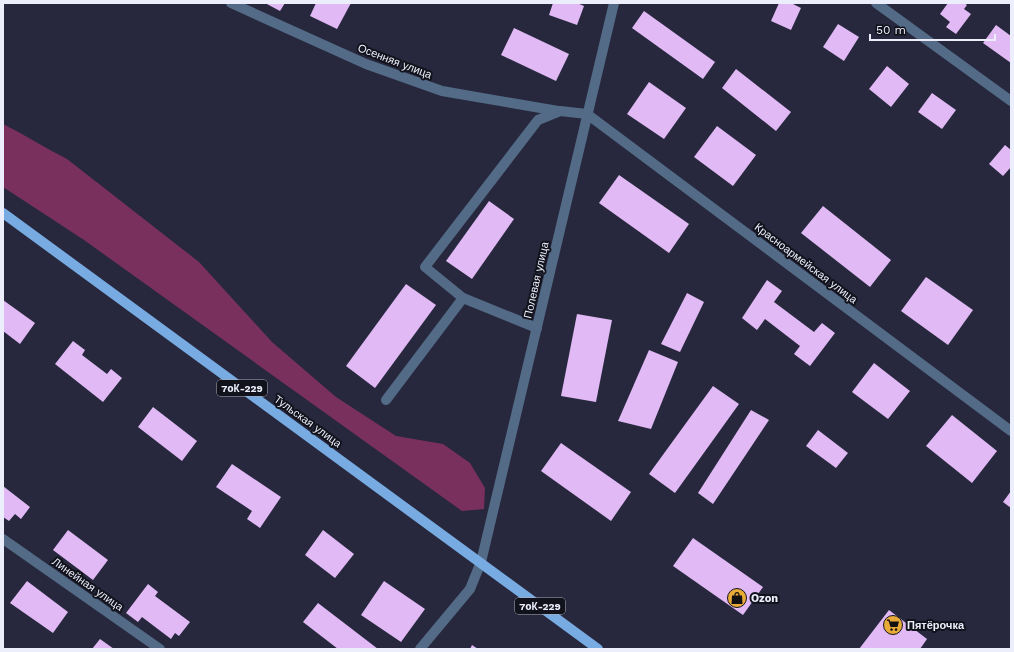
<svg xmlns="http://www.w3.org/2000/svg" width="1014" height="652" viewBox="0 0 1014 652" font-family="'Work Sans',sans-serif">
<style>
.forest{fill:#79305d}
.building{fill:#e0b9f5}
.lines{fill:none;stroke-linecap:round;stroke-linejoin:round}
.street{stroke:#536b86;stroke-width:10}
.primary{stroke:#78abe2;stroke-width:10}
.labels{text-anchor:middle;stroke-width:4;stroke-linejoin:round;paint-order:stroke}
.shield{fill:#11121b;stroke:#abacb8;stroke-width:1}
.shield-label{font-size:10px;font-weight:bold;fill:#edeefc}
.street-label{font-size:11px;fill:#edeefc;stroke:#11121b}
.poi-label{font-size:11px;font-weight:bold;fill:#edeefc;stroke:#11121b;text-anchor:start}
</style>
<rect width="100%" height="100%" fill="#27283d"/>
<path class="forest" d="M3,124c22,11 42,24 64,35l132,103 73,80 64,55 60,39 47,8 27,19 15,25 -1,21 -22,2 -378,-271 -81,-53z"/>
<g class="building">
<polygon points="265,3 285,3 280,11"/>
<polygon points="316,3 351,3 337,29 310,16"/>
<polygon points="553,3 577,3 584,6 577,25 549,15"/>
<polygon points="779,3 791,3 801,8 791,30 771,21"/>
<polygon points="948,3 964,3 967,5 964,9 971,14 956,34 946,27 950,22 940,14"/>
<polygon points="644,11 715,62 703,79 632,28"/>
<polygon points="838,24 859,37 844,61 823,47"/>
<polygon points="996,25 1011,36 1011,63 983,43"/>
<polygon points="514,28 569,54 556,81 501,55"/>
<polygon points="887,66 909,84 891,107 869,89"/>
<polygon points="736,69 791,112 776,131 722,88"/>
<polygon points="649,82 686,108 664,139 627,114"/>
<polygon points="932,93 956,110 942,129 918,112"/>
<polygon points="717,126 756,155 733,186 694,157"/>
<polygon points="1005,145 1011,150 1011,167 1003,176 989,164"/>
<polygon points="619,175 689,224 669,253 599,203"/>
<polygon points="489,201 514,219 472,279 446,261"/>
<polygon points="823,206 891,260 870,287 801,233"/>
<polygon points="926,277 973,310 948,345 901,311"/>
<polygon points="767,280 782,291 774,302 814,332 822,323 835,333 810,366 794,354 800,346 765,319 757,330 742,318"/>
<polygon points="406,284 436,305 375,388 346,366"/>
<polygon points="687,293 704,302 680,352 661,344"/>
<polygon points="3,300 35,323 20,344 3,331"/>
<polygon points="577,314 612,320 596,402 561,396"/>
<polygon points="73,341 85,350 82,355 107,374 111,369 122,378 103,402 55,364"/>
<polygon points="649,350 678,362 651,429 618,421"/>
<polygon points="874,363 910,391 888,419 852,392"/>
<polygon points="713,386 739,404 675,493 649,474"/>
<polygon points="153,407 197,441 182,461 138,427"/>
<polygon points="751,410 769,420 713,504 698,493"/>
<polygon points="952,415 997,451 972,483 926,446"/>
<polygon points="818,430 848,453 836,468 806,446"/>
<polygon points="561,443 631,492 611,521 541,471"/>
<polygon points="232,464 281,497 260,528 247,519 252,511 216,487"/>
<polygon points="3,486 30,507 21,519 15,514 9,521 3,517"/>
<polygon points="1011,491 1011,508 1003,502"/>
<polygon points="68,530 108,560 93,580 53,550"/>
<polygon points="323,530 354,554 335,578 305,555"/>
<polygon points="693,538 763,587 743,615 673,566"/>
<polygon points="27,581 68,612 53,633 10,603"/>
<polygon points="384,581 425,609 401,642 361,615"/>
<polygon points="148,584 158,592 155,596 190,622 179,636 175,633 171,639 142,617 138,622 126,613"/>
<polygon points="318,603 378,649 338,649 303,622"/>
<polygon points="889,610 927,639 920,649 859,649"/>
<polygon points="100,639 114,649 92,649"/>
<polygon points="472,645 478,649 470,649"/>
</g>
<g class="lines">
<g class="street">
<polyline points="231,3 366,64 442,91 558,111"/>
<polyline points="876,3 1011,101"/>
<polyline points="463,298 537,328"/>
<polyline points="386,400 463,298 425,267 538,120 560,111 587,114 1011,431"/>
<polyline points="3,539 160,649"/>
<polyline points="420,649 470,589 481,562 614,3"/>
</g>
<polyline class="primary" points="3,213 598,649"/>
</g>
<defs>
<symbol id="shop-disc" viewBox="-11 -11 22 22"><circle r="9.5" fill="#e9ab38" stroke="#11121b"/><path d="M-5-2.5h2.3a2.7 3.5 0 0 1 5.4 0H5L5.5 6h-11ZM-1.5-2.5h3a1.5 2.3 0 0 0-3 0Z" fill="#111"/></symbol>
<symbol id="supermarket-disc" viewBox="-11 -11 22 22"><circle r="9.5" fill="#e9ab38" stroke="#11121b"/><path d="M-6-5.5h2.5l.6 2H6L4.5 2H-2.5L-4.4-4H-6ZM-1.5 3.2a1.3 1.3 0 1 0 .1 0ZM3 3.2a1.3 1.3 0 1 0 .1 0Z" fill="#111"/></symbol>
</defs>
<g fill-rule="evenodd">
<use href="#shop-disc" x="726" y="587" width="22" height="22"/>
<use href="#supermarket-disc" x="882" y="614" width="22" height="22"/>
</g>
<g class="labels">
<g class="shield">
<rect x="217" y="380" width="50" height="16" rx="3"/>
<rect x="515" y="598" width="50" height="16" rx="3"/>
</g>
<g class="shield-label">
<text x="242" y="392">70К-229</text>
<text x="540" y="610">70К-229</text>
</g>
<g class="street-label">
<text transform="translate(395 61) rotate(21)" y="4">Осенняя улица</text>
<text transform="translate(806 263) rotate(37)" y="4">Красноармейская улица</text>
<text transform="translate(536 280) rotate(-77)" y="4">Полевая улица</text>
<text transform="translate(308 421) rotate(36)" y="4">Тульская улица</text>
<text transform="translate(88 584) rotate(35)" y="4">Линейная улица</text>
</g>
<g class="poi-label">
<text x="751" y="602">Ozon</text>
<text x="907" y="629">Пятёрочка</text>
</g>
</g>
<rect width="1014" height="652" fill="none" stroke="#edeefc" stroke-width="8"/>
<path d="M870 34v6h125v-6" fill="none" stroke="#edeefc" stroke-width="2"/>
<text x="876" y="34" font-size="12" fill="#edeefc" stroke="#11121b" stroke-width="3" paint-order="stroke">50 m</text>
</svg>
